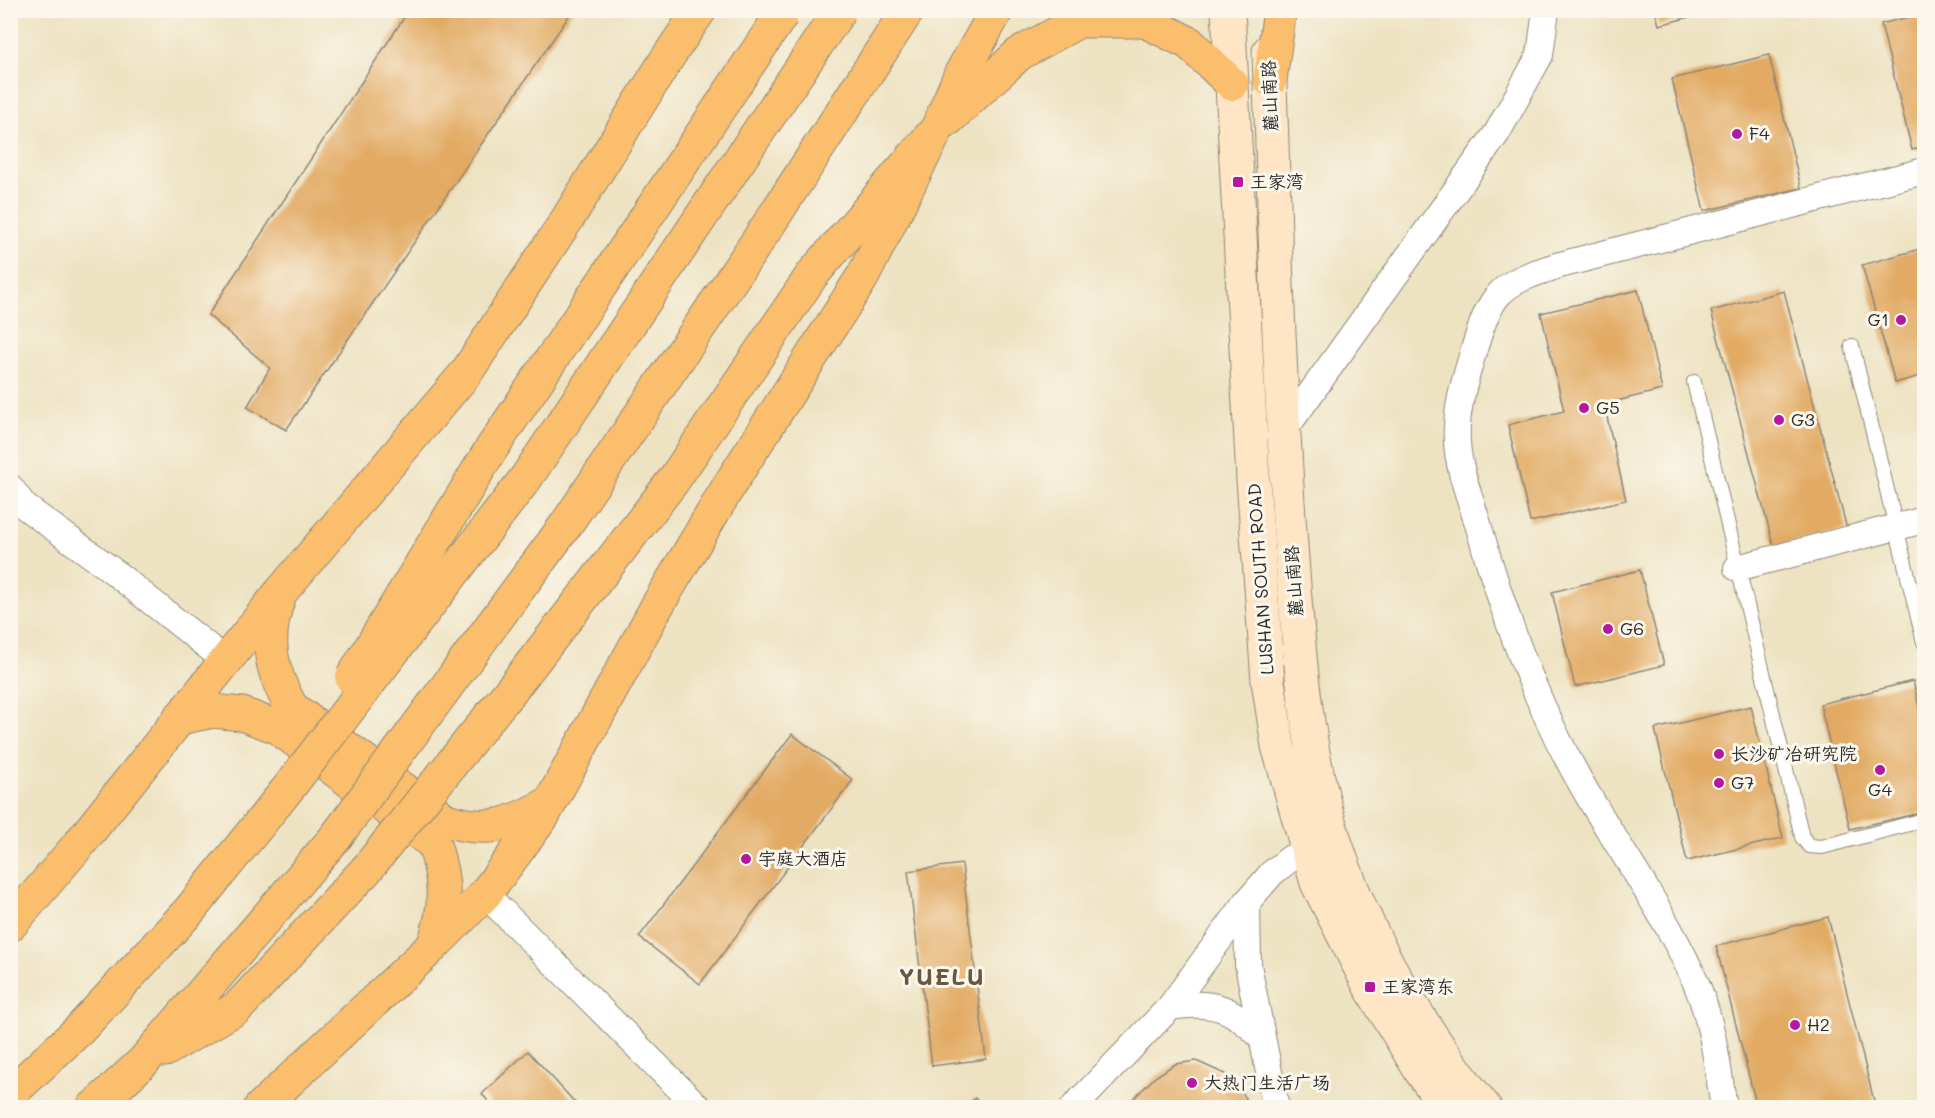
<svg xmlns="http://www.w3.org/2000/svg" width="1935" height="1118" viewBox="0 0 1935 1118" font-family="Mali,'LXGW WenKai TC',sans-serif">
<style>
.building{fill:#e2aa64}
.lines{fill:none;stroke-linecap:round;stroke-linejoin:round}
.service-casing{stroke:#8c8676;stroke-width:16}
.minor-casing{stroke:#8c8676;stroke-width:28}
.secondary-casing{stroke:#8c8676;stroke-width:35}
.primary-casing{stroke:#8c8676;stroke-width:35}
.trunk-casing{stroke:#8c8676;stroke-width:35}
.service{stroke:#fff;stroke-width:14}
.minor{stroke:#fff;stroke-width:26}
.secondary{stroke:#fde5c5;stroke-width:33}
.primary{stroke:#fabe6d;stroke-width:33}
.trunk{stroke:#fabe6d;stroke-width:33}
.trunk-bridge-casing{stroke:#8c8676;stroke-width:35;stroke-linecap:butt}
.trunk-bridge{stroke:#fabe6d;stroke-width:33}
.poi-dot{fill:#b5179e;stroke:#fbf7ec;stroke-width:2}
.labels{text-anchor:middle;stroke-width:6;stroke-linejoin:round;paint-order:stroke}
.street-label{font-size:18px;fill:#2b2b2b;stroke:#fbf7ec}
.poi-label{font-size:18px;fill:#2b2b2b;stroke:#fbf7ec;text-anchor:start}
.district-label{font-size:24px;font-weight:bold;letter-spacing:1.5px;fill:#6b573f;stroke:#fbf7ec}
</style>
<rect width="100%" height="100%" fill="#fbf7ec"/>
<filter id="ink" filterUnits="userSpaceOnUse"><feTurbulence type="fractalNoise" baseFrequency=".0167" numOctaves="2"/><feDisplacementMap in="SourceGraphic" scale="12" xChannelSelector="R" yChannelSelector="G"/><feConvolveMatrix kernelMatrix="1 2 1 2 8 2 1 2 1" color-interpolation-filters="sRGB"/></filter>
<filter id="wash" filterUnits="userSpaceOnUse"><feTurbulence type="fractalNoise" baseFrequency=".008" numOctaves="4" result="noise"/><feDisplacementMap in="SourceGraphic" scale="24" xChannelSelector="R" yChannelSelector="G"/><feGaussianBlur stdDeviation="1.35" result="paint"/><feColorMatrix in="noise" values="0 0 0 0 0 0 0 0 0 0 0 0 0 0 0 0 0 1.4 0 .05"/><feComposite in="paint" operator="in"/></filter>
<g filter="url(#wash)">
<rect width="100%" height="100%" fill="#ede2c1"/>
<g id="blocks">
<g class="building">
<polygon points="409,10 573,10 286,430 247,407 270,368 208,315"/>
<polygon points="1655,10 1713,10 1713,11 1659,25"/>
<polygon points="1924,13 1924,147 1912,150 1881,24"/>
<polygon points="1769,55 1801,188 1704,211 1672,79"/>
<polygon points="1924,248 1924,375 1895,383 1862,265"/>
<polygon points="1638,290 1662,390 1604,404 1626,500 1530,522 1508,425 1564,411 1541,313"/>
<polygon points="1784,291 1847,529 1774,548 1711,311"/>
<polygon points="1640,570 1664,665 1575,687 1552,592"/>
<polygon points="1913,681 1924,729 1924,812 1850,829 1820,704"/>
<polygon points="1751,706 1783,838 1687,861 1655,729"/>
<polygon points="792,734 853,780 700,984 639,937"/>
<polygon points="962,864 986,1059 932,1066 908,871"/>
<polygon points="1828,917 1875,1105 1866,1108 1757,1108 1716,946"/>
<polygon points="528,1051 580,1108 494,1108 482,1094"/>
<polygon points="1196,1061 1227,1075 1241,1089 1250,1108 1124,1108 1155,1077 1175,1064"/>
<polygon points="975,1098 984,1108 965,1108"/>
</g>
</g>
</g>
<g filter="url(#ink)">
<use href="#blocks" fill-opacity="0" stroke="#8c8676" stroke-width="1.5"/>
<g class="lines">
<defs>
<g id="service">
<polyline points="1852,346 1924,642"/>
<polyline points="1694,382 1802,837 1809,846 1822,847 1924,820"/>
</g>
<g id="minor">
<polyline points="1280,436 1497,133 1540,55 1546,10"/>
<polyline points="10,487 24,506 109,568 225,660"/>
<polyline points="1737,568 1924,520"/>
<polyline points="485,894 699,1108"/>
<polyline points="1247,902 1248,965 1276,1108"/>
<path d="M1170,1007c43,-7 62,0 92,31"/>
<polyline points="1073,1108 1170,1007 1247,902 1272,873 1291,858 1325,847"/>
<path d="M1724,1108c-7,-46 -12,-92 -32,-134 -29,-63 -68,-118 -103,-177 -50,-84 -85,-180 -111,-273 -8,-26 -20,-56 -21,-83 -2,-28 7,-58 15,-85 19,-63 24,-72 88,-91l364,-94"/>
</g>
<g id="secondary">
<polyline points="1228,10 1253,480 1268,681 1278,746 1317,883 1370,987 1420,1070 1447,1108"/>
<path d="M1269,51c5,160 10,321 21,481 8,105 13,212 46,312 31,95 85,186 149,264"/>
</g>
<g id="primary">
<polyline points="1270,80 1280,10"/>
<polyline points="945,122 1019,54 1079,21 1145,21 1189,43 1232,84"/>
<path d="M279,597c-15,42 -9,73 13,111l154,112c45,14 63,4 104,-17"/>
<path d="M179,718l34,-7 29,3 35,13 157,117c12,38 13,61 0,100"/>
<polyline points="10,925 80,843 280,593 466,373 568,218 668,57 700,10"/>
<polyline points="260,1108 433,946 485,894 543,816 657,606 730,484 863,276 937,129 960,75 997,10"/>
</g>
<g id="trunk">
<polyline points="673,481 812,275 937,129"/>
<polyline points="165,1050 237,1008 366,870"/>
<polyline points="10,1094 79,1030 189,911 290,786"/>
<polyline points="93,1108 143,1062 335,838"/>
</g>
</defs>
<use href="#service" class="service-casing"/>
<use href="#minor" class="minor-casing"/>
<use href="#secondary" class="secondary-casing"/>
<use href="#primary" class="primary-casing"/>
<use href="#trunk" class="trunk-casing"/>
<use href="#service" class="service"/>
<use href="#minor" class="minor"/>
<use href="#secondary" class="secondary"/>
<use href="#primary" class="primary"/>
<use href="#trunk" class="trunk"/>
<defs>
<g id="trunk-bridge">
<polyline points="352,678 488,454 782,14"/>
<polyline points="290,786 526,478 840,10"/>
<polyline points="335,838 565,526 767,227 908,10"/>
<polyline points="366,870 515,685 673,481"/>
</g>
</defs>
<use href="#trunk-bridge" class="trunk-bridge-casing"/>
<use href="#trunk-bridge" class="trunk-bridge"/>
</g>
</g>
<g class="poi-dot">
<circle cx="1737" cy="134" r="6"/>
<rect x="1232" y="176" width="12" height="12" rx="3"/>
<circle cx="1901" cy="320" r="6"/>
<circle cx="1584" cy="408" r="6"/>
<circle cx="1779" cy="420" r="6"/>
<circle cx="1608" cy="629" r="6"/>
<circle cx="1719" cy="754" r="6"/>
<circle cx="1880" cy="770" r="6"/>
<circle cx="1719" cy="783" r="6"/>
<circle cx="746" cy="859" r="6"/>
<rect x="1364" y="981" width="12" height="12" rx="3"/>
<circle cx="1795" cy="1025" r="6"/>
<circle cx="1192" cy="1083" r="6"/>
</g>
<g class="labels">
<g class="street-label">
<text transform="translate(1270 96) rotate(-92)" y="6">麓山南路</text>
<text transform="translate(1261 579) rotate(-94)" y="6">LUSHAN SOUTH ROAD</text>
<text transform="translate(1294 581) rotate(-94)" y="6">麓山南路</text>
</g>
<g class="poi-label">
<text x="1749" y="140">F4</text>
<text x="1250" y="188">王家湾</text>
<text x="1889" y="326" text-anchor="end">G1</text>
<text x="1596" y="414">G5</text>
<text x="1791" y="426">G3</text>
<text x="1620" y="635">G6</text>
<text x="1731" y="760">长沙矿冶研究院</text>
<text x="1731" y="789">G7</text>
<text x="1880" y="796" text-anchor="middle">G4</text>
<text x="758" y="865">宇庭大酒店</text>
<text x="1382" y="993">王家湾东</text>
<text x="1807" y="1031">H2</text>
<text x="1204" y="1089">大热门生活广场</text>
</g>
<g class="district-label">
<text x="942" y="985">YUELU</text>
</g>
</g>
<rect width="1935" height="1118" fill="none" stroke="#fbf7ec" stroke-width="36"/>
</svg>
